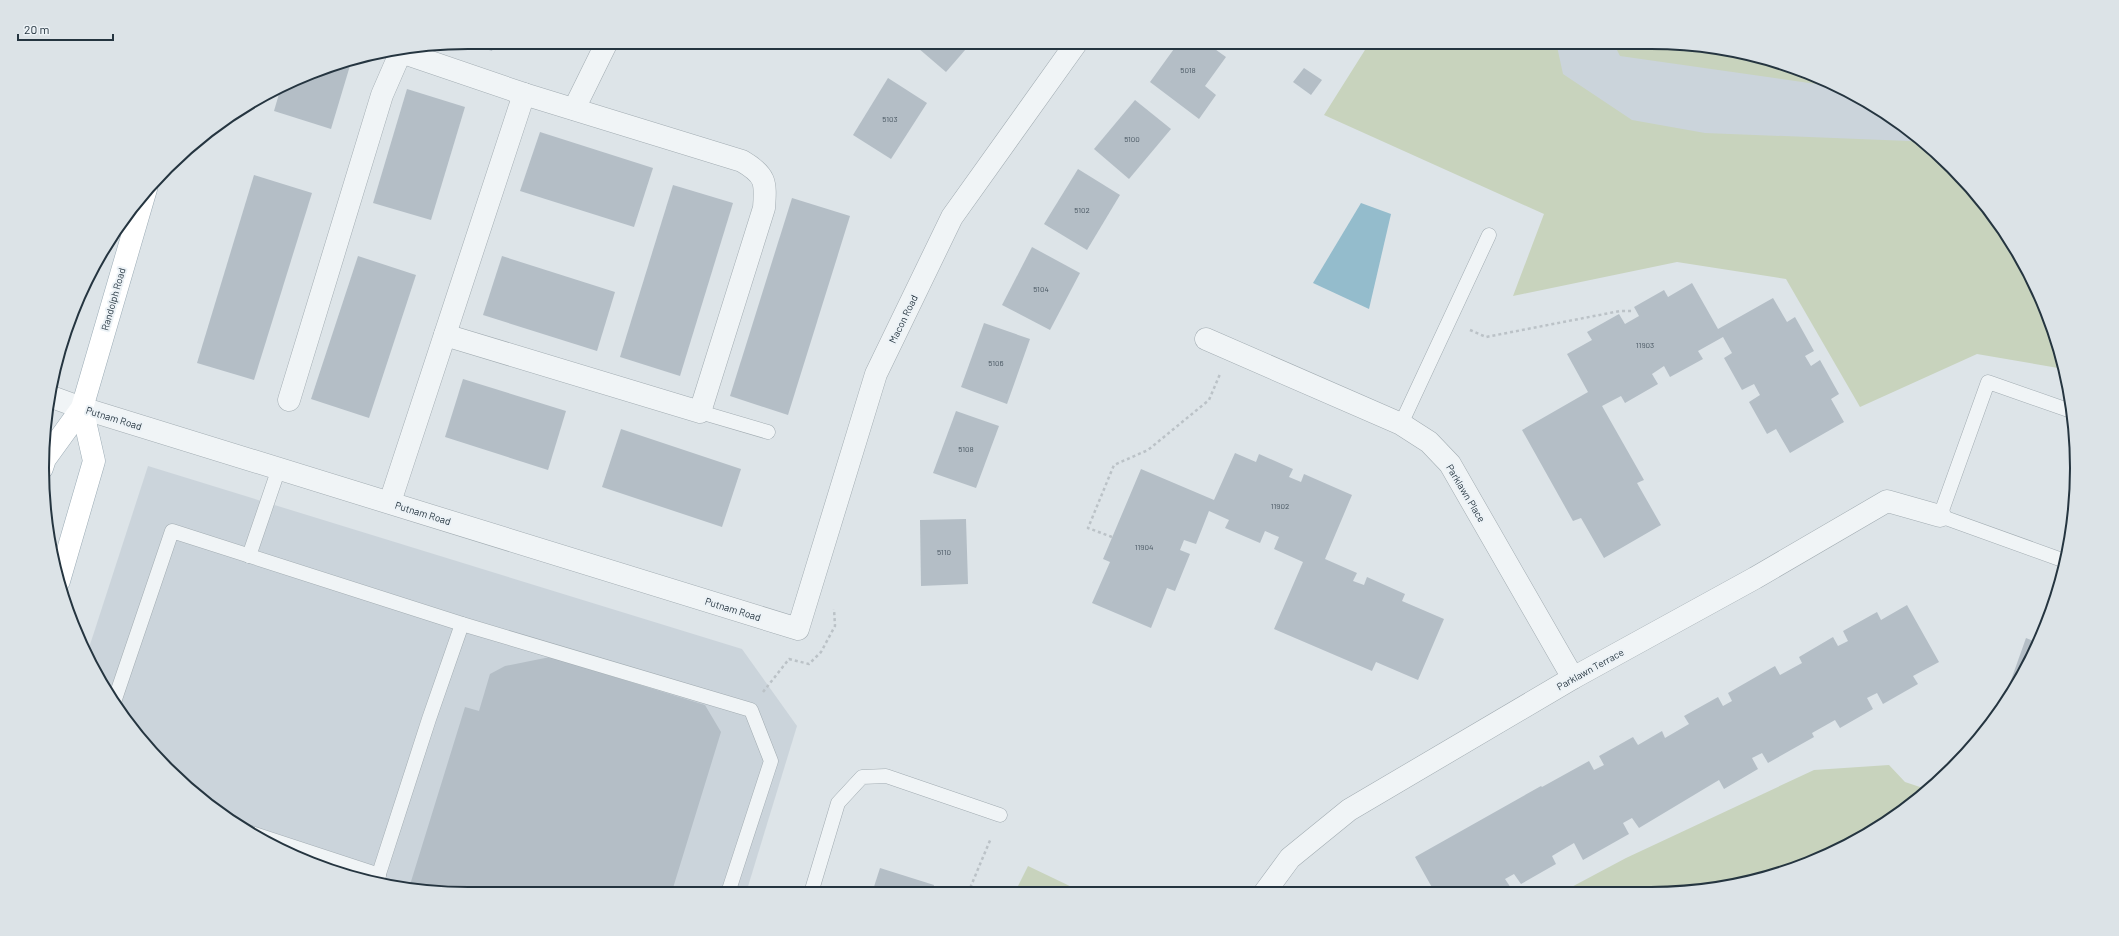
<svg xmlns="http://www.w3.org/2000/svg" width="2119" height="936" viewBox="0 0 2119 936" font-family="Barlow,sans-serif">
<style>
.built{fill:#cbd4db}
.green{fill:#c8d3bd}
.water{fill:#94bccc}
.building{fill:#b4bec6}
.lines{fill:none;stroke-linecap:round;stroke-linejoin:round}
.service-casing{stroke:#a2acb2;stroke-width:15}
.minor-casing{stroke:#a2acb2;stroke-width:23}
.primary-casing{stroke:#9babb5;stroke-width:23}
.path{stroke:#bbc2c7;stroke-width:2.5;stroke-dasharray:3 3;stroke-linecap:butt}
.service{stroke:#f0f4f6;stroke-width:14}
.minor{stroke:#f0f4f6;stroke-width:22}
.primary{stroke:#fff;stroke-width:22}
.labels{text-anchor:middle;stroke-width:4;stroke-linejoin:round;paint-order:stroke}
.number-label{font-size:8px;fill:#495762}
.street-label{font-size:10px;fill:#253540;stroke:#ecf2f6}
.rim{fill:none;stroke:#253540;stroke-width:2}
</style>
<rect width="100%" height="100%" fill="#dde4e8"/>
<g class="built">
<polygon points="1414,42 1651,42 1734,50 1788,65 1864,99 1932,148 1989,209 1641,213"/>
<polygon points="148,466 742,649 797,726 746,893 468,894 385,886 331,871 255,837 187,788 148,749 99,681 87,654"/>
</g>
<g class="green">
<polygon points="1370,42 1556,42 1563,74 1632,120 1705,133 1909,141 1921,140 1932,148 1989,209 2033,280 2063,358 2064,369 1977,354 1860,407 1786,279 1677,262 1513,296 1544,214 1324,115"/>
<path d="M1613,42c56,0 123,2 176,23 16,7 32,15 48,22l-217,-31z"/>
<polygon points="1889,765 1905,782 1929,790 1839,850 1781,872 1771,874 1761,879 1707,890 1564,891 1626,858 1814,770"/>
<polygon points="1028,866 1076,889 1074,892 1015,892"/>
</g>
<polygon class="water" points="1361,203 1391,214 1369,309 1313,283"/>
<g class="building">
<polygon points="464,42 495,42 492,51"/>
<polygon points="911,42 972,42 946,72"/>
<polygon points="1179,42 1205,42 1226,57 1205,86 1216,95 1199,119 1150,82"/>
<polygon points="1246,42 1257,42 1253,47"/>
<polygon points="352,59 331,129 274,111 281,87 331,65"/>
<polygon points="1304,68 1322,80 1311,95 1293,82"/>
<polygon points="888,78 927,103 891,159 853,135"/>
<polygon points="407,89 465,107 431,220 373,203"/>
<polygon points="1135,100 1171,129 1129,179 1094,149"/>
<polygon points="540,132 653,168 634,227 520,191"/>
<polygon points="1078,169 1120,195 1087,250 1044,224"/>
<polygon points="254,175 312,193 254,380 197,363"/>
<polygon points="673,185 733,203 680,376 620,357"/>
<polygon points="792,198 850,216 788,415 730,396"/>
<polygon points="1032,247 1080,273 1050,330 1002,305"/>
<polygon points="358,256 416,275 369,418 311,399"/>
<polygon points="502,256 615,292 597,351 483,315"/>
<polygon points="1692,283 1718,329 1773,298 1787,322 1795,317 1814,351 1805,356 1811,366 1820,360 1839,394 1831,399 1844,422 1790,453 1776,429 1767,434 1749,402 1760,395 1754,384 1742,390 1724,358 1732,353 1723,337 1698,351 1703,359 1670,377 1664,366 1652,374 1658,384 1625,403 1621,396 1602,406 1644,480 1637,483 1661,525 1604,558 1581,518 1573,521 1522,430 1588,392 1567,354 1592,340 1587,332 1619,314 1625,324 1639,316 1634,307 1664,290 1668,297"/>
<polygon points="984,323 1030,339 1007,404 961,387"/>
<polygon points="463,379 566,411 548,470 445,437"/>
<polygon points="956,411 999,426 976,488 933,473"/>
<polygon points="621,429 741,469 722,527 602,487"/>
<polygon points="1235,453 1256,462 1259,454 1293,469 1289,477 1301,482 1304,474 1352,495 1325,559 1357,573 1353,581 1364,585 1367,577 1405,594 1402,601 1444,619 1418,680 1376,662 1372,671 1274,629 1303,562 1274,549 1279,537 1265,531 1260,543 1225,528 1229,520 1209,511 1196,544 1184,540 1180,550 1190,554 1175,591 1167,588 1151,628 1092,603 1110,562 1103,559 1141,469 1214,500"/>
<polygon points="966,519 968,584 921,586 920,520"/>
<polygon points="1907,605 1939,662 1913,676 1918,684 1883,704 1877,693 1867,698 1873,709 1840,728 1835,720 1812,733 1814,737 1768,763 1762,753 1752,758 1758,769 1724,789 1719,780 1639,828 1632,818 1623,823 1629,834 1583,860 1574,843 1552,856 1556,864 1521,884 1514,874 1505,879 1511,888 1507,891 1434,891 1415,857 1541,786 1542,787 1589,761 1594,770 1604,765 1599,756 1633,737 1638,745 1662,731 1665,738 1689,724 1684,716 1718,697 1723,706 1732,701 1728,693 1775,666 1780,675 1802,663 1799,657 1833,637 1838,646 1848,641 1843,631 1877,612 1881,620"/>
<polygon points="2026,638 2036,642 2008,698 2005,697"/>
<polygon points="550,657 705,705 721,732 673,888 688,893 468,894 409,888 465,707 479,711 490,674 505,666"/>
<polygon points="880,868 934,885 932,893 872,893"/>
</g>
<g class="lines">
<defs>
<g id="service">
<polyline points="700,412 768,432"/>
<polyline points="1401,424 1489,235"/>
<polyline points="249,556 279,468"/>
<polyline points="2065,561 1940,516 1988,382 2071,411"/>
<polyline points="114,702 172,531 462,624 751,710 771,761 728,893"/>
<polyline points="248,832 379,875"/>
<polyline points="376,883 429,719 462,624"/>
<polyline points="811,893 838,803 862,777 886,776 1000,815"/>
</g>
<g id="minor">
<path d="M401,52l123,42 218,67c24,14 24,21 22,47l-64,204 -255,-77"/>
<polyline points="574,109 607,42"/>
<polyline points="1206,339 1401,424 1429,442 1450,464 1573,678"/>
<polyline points="49,396 82,408 798,629 876,374 952,217 1077,42"/>
<polyline points="289,400 382,95 402,49"/>
<polyline points="390,502 524,94"/>
<polyline points="1265,892 1290,858 1349,810 1573,678 1755,578 1887,501 1940,516"/>
</g>
<g id="primary">
<polyline points="42,468 45,459 82,408 146,189"/>
<polyline points="59,581 94,461 82,408"/>
</g>
</defs>
<use href="#service" class="service-casing"/>
<use href="#minor" class="minor-casing"/>
<use href="#primary" class="primary-casing"/>
<g class="path">
<polyline points="1470,330 1486,337 1620,311 1634,311"/>
<polyline points="1112,537 1088,528 1114,465 1148,450 1209,400 1220,374"/>
<polyline points="763,692 789,659 809,664 821,652 835,626 834,609"/>
<polyline points="968,893 991,838"/>
</g>
<use href="#service" class="service"/>
<use href="#minor" class="minor"/>
<use href="#primary" class="primary"/>
</g>
<g class="labels">
<g class="number-label">
<text x="1188" y="73">5018</text>
<text x="890" y="122">5103</text>
<text x="1132" y="142">5100</text>
<text x="1082" y="213">5102</text>
<text x="1041" y="292">5104</text>
<text x="1645" y="348">11903</text>
<text x="996" y="366">5106</text>
<text x="966" y="452">5108</text>
<text x="1280" y="509">11902</text>
<text x="1144" y="550">11904</text>
<text x="944" y="555">5110</text>
</g>
<g class="street-label">
<text transform="translate(113 299) rotate(-74)" y="4">Randolph Road</text>
<text transform="translate(903 319) rotate(-64)" y="4">Macon Road</text>
<text transform="translate(114 418) rotate(17)" y="4">Putnam Road</text>
<text transform="translate(1466 493) rotate(59)" y="4">Parklawn Place</text>
<text transform="translate(423 513) rotate(17)" y="4">Putnam Road</text>
<text transform="translate(733 609) rotate(17)" y="4">Putnam Road</text>
<text transform="translate(1590 669) rotate(-29)" y="4">Parklawn Terrace</text>
</g>
</g>
<path d="M0 0H2119V936H0ZM468 49H1651A419 419 0 0 1 2070 468V468A419 419 0 0 1 1651 887H468A419 419 0 0 1 49 468V468A419 419 0 0 1 468 49Z" fill="#dce3e7" fill-rule="evenodd"/>
<path class="rim" d="M468 49H1651A419 419 0 0 1 2070 468V468A419 419 0 0 1 1651 887H468A419 419 0 0 1 49 468V468A419 419 0 0 1 468 49Z"/>
<path d="M18 34v6h95v-6" fill="none" stroke="#253540" stroke-width="2"/>
<text x="24" y="34" font-size="12" fill="#253540" stroke="#ecf2f6" stroke-width="3" paint-order="stroke">20 m</text>
</svg>
